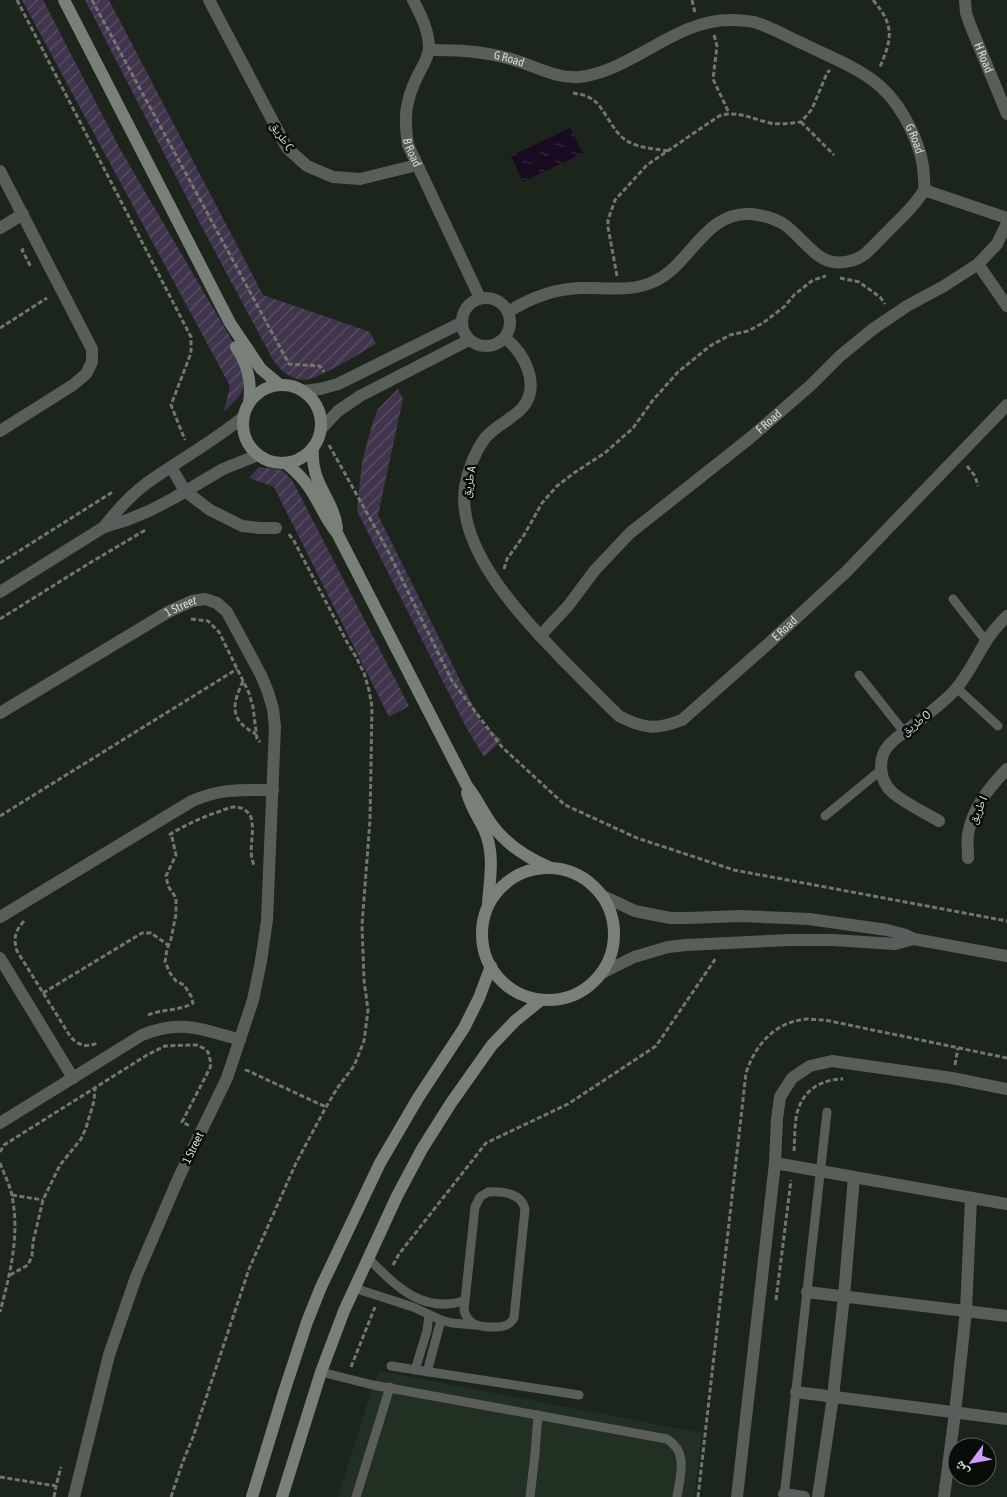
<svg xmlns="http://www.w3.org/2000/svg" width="1007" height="1497" viewBox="0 0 1007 1497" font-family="'Asap Condensed','Noto Naskh Arabic',sans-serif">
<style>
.built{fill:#223023}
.garden{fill:url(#garden-furrows)}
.water{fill:url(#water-ripples)}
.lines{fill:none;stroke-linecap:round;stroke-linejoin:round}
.path{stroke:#6f776f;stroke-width:3;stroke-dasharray:5 2.5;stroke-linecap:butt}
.lane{stroke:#5a5e5a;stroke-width:9}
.street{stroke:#5a5e5a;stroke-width:12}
.secondary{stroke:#798079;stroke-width:12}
.labels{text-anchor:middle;stroke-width:5;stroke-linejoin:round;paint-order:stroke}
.street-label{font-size:12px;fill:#d5dbd5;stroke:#090d09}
</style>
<defs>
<pattern id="garden-furrows" width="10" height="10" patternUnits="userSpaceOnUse" patternTransform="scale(1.25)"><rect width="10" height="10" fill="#41344d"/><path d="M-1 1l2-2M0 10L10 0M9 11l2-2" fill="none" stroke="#5c5166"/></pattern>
<pattern id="water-ripples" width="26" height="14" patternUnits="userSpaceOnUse" patternTransform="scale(1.25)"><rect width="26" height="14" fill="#170a21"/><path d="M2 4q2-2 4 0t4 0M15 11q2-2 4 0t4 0" fill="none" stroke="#382d40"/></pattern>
</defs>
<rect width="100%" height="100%" fill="#1c251c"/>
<polygon class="built" points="380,1371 702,1433 694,1497 338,1497 373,1385"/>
<g class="garden">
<path d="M22,0h21l77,149 120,205c1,8 6,20 5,28 0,10 -14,24 -21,29l6,-25z"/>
<path d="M85,0h24l154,295 107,37 6,12c-14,8 -57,35 -71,36 -14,0 -24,-9 -32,-20l-68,-127z"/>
<polygon points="398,389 403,399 378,515 482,724 502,740 484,757 467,729 357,511 362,462 373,421 378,409"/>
<polygon points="259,467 282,470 292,480 409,706 389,717 274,487 249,478"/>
</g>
<polygon class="water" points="570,128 583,153 523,182 511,156"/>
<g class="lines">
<g class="path">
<polyline points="17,0 191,337 191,353 171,405 185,440"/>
<polyline points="92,0 289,364 320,366 324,372"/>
<polyline points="692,0 695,13"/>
<path d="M873,0c22,26 19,38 7,67"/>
<polyline points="714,35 717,46 713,79 729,113"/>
<path d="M573,93c6,1 13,2 19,6 12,7 20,33 35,42 11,7 29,8 42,10"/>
<polyline points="801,122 834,155"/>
<polyline points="24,249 22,250 31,267"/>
<path d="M617,276l-9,-49v-7l7,-20 32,-35 72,-49c18,-6 33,3 51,7 10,2 21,0 31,-1l11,-13 15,-36 3,-3"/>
<polyline points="840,278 859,282 880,297 885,304"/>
<polyline points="0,328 47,298"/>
<polyline points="329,445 387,549 452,681 502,747 565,805 637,838 734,870 1007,921"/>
<polyline points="967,466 975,476 978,486"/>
<polyline points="0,563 114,491"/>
<polyline points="504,569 507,559 524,535 542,503 557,486 574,473 606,452 633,428 653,400 678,372 710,346 730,335 748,331 763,323 785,306 794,295 813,280 826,276"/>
<polyline points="0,619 88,564 147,529"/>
<polyline points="191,619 208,621 219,632 249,693 253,707 257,739 260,742"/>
<path d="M243,681c-11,24 -14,39 13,53"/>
<polyline points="0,816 237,669"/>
<path d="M169,835c16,-10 31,-17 49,-23 5,-2 10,-4 15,-5 10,-1 19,6 19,16 2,13 -4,30 2,42"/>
<path d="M24,921c-9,10 -11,18 -7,30l53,85c7,9 16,12 27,7"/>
<polyline points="43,993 142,933 151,933 168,945"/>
<path d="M148,1015c14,-6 32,-4 45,-12l-2,-7 -7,-11 -8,-4 -6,-8 -5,-11 2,-13 4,-10 5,-25v-16l-8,-12 -2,-10 10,-21 -5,-22"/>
<polyline points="955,1065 958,1048"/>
<polyline points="246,1069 246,1070 326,1107"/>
<path d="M794,1151c1,-12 0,-32 5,-44 7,-19 25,-28 44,-28"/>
<polyline points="0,1152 4,1145 147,1055 165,1046 190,1045 197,1045 203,1048 208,1052 211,1063 210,1068 182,1122 190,1126"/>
<path d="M0,1163c4,11 10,22 12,33 8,40 -2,78 -12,116"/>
<polyline points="12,1195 43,1200"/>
<polyline points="393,1265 399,1254 486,1143 568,1104 656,1046 716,958"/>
<polyline points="10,1275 28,1265 32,1256 33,1242 43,1200 60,1165 81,1139 86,1128 94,1101 95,1088"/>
<polyline points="776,1300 791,1180"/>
<polyline points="351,1367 375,1307"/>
<polyline points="0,1477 56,1486 61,1467"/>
<polyline points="54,1497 56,1486"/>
<polyline points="171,1497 182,1464 193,1437 249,1269 296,1163 326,1107 338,1087 354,1066 364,1041 368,1010 364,980 362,925 370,820 372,707 369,690 364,673 356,657 347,642 294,541 288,533"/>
<path d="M698,1497l48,-424c9,-28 29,-51 60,-54 6,0 13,1 19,1l182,38"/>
</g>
<g class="lane">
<polyline points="953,599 986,641"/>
<polyline points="859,675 904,732"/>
<polyline points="957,688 998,726"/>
<polyline points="825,816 881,770"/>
<path d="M488,1192c15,-1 33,1 37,17l-11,109c-6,10 -15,9 -26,9 -12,-1 -21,-4 -24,-17l11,-103 5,-10z"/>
<path d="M368,1258c27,27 53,56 96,43"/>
<polyline points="354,1288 413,1307 441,1320 452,1323 475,1325"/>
<polyline points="391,1366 579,1395"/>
<polyline points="415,1370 427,1331 429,1315"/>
<path d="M321,1372l52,13 294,54c22,14 13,36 10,58"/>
<polyline points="427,1372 441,1320"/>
<polyline points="356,1497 390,1387"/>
<polyline points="530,1497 535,1454 538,1415"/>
<polyline points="784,1497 827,1112"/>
</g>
<g class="street">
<polyline points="209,0 287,148 307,166 333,177 360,179 417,165"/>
<path id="s1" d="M413,0c8,15 16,31 16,48 0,9 -8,21 -12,29 -12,25 -13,41 -9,68l72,153"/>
<path id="s2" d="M965,0l1,13 5,14 36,87"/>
<path id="s3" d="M429,50c28,0 54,1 82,9 22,6 45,20 68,18 54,-6 96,-58 153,-57 7,0 15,1 22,2 17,5 34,15 50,22 25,13 55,23 77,43 22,20 43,61 43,92 0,3 1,7 0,11 -1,3 -4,6 -6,9 -7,10 -17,19 -26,28 -9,9 -18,19 -27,27 -4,3 -10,6 -15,7 -33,9 -44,-23 -68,-38 -9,-5 -20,-8 -31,-9 -46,-3 -60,50 -96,67 -24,12 -50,6 -75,7 -27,1 -50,10 -72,24"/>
<polyline points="0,171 92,349 92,362 86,374 73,385 0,431"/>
<polyline points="924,190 1007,218"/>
<polyline points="0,228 23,214"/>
<polyline points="978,264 1007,306"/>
<circle cx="486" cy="322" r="24"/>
<path id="s4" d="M505,338c19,15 36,46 18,69 -10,12 -27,18 -38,31 -10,14 -17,32 -20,49 -9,63 58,131 98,173 19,19 37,38 56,56 25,13 37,14 63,4l86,-76 78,-72 161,-167"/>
<polyline points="303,391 320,389 338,384 461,323"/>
<polyline points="321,429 338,411 360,396 469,340"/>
<polyline points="171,467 185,491 210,510 242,526 260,528 276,528"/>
<path d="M104,527c13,-17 27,-32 43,-44 32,-23 66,-41 96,-66"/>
<polyline points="0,592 104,527 127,520 149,511 174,498 223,469 258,455"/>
<path id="s5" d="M540,636l28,-30 27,-36 35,-37 120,-95 61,-53 29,-29 33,-27 34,-23 37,-20 34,-22 19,-20 10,-21"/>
<path id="s6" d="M0,713l168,-101 24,-11 13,-2 12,4 10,9 34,63 7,17 5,17 2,18 -8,193 -6,41 -8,39 -26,78 -48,99 -43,100 -27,78 -35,142"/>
<path d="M939,821c-15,-9 -33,-17 -46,-28 -14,-12 -16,-35 -4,-48 6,-7 14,-12 21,-17 15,-12 31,-23 44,-37 13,-14 21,-32 31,-48 6,-10 14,-19 22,-27"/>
<path d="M968,858c0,-8 -1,-16 0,-24 5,-27 21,-46 39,-65"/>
<polyline points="603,896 635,911 670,918 688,918 740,916 809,919 887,930 906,935 914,939 1007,956"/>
<path d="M0,917l192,-116c30,-13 49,-11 81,-11"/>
<polyline points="0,958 73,1078"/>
<polyline points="602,973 634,957 668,947 686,945 790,940 833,940 895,944 914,939"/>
<path d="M0,1123l142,-88c38,-16 61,-6 98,5"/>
<polyline points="775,1163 1007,1204"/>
<polyline points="807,1292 1007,1316"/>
<polyline points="796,1392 1007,1419"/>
<polyline points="784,1494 804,1497"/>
<polyline points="737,1497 775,1163 777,1119 780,1097 792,1078 810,1066 832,1061 952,1078 1007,1089"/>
<polyline points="818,1497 833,1397 844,1296 854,1177"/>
<polyline points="944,1497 955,1413 966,1311 971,1198"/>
</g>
<g class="secondary">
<polyline points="64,0 230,323 261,369 280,385"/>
<path d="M236,347c12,18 16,35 13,56"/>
<circle cx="282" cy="424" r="39"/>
<path d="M313,448c-3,36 20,49 24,80"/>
<path d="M286,463c8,7 16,14 22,23 11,15 17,33 29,47l130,253c9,11 15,24 23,36 15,22 35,35 59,45"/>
<path d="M467,793c4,14 11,24 17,36 11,24 6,49 4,74"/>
<circle cx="548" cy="934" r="66"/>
<polyline points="252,1497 284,1392 307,1322 321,1287 380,1163 418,1098 464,1028 479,998 491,966"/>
<polyline points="282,1497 321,1372 344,1311 397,1196 422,1149 451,1103 492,1045 515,1021 541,1000"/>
</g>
</g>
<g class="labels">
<g class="street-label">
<text dy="4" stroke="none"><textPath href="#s2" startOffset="61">H Road</textPath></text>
<text dy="4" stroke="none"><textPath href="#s3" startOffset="81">G Road</textPath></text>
<text transform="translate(282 136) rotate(57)" y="4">طريق C</text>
<text dy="4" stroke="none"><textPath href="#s3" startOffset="546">G Road</textPath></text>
<text dy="4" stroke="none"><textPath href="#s1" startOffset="161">B Road</textPath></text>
<text dy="4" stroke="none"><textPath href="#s5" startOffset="315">F Road</textPath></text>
<text transform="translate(469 482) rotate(-79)" y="4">طريق A</text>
<text dy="4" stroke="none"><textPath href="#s6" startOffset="210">1 Street</textPath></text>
<text dy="4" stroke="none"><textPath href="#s4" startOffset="669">E Road</textPath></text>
<text transform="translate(916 723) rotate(-37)" y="4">طريق O</text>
<text transform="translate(978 810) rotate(-66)" y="4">طريق I</text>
<text transform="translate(193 1148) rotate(-64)" y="4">1 Street</text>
</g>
</g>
<g transform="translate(972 1462) rotate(238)"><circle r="24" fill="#090d09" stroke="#5b5f5b"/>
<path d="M0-4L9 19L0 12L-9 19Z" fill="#d19dfe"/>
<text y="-8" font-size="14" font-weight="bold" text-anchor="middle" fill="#d5dbd5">ش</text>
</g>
</svg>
